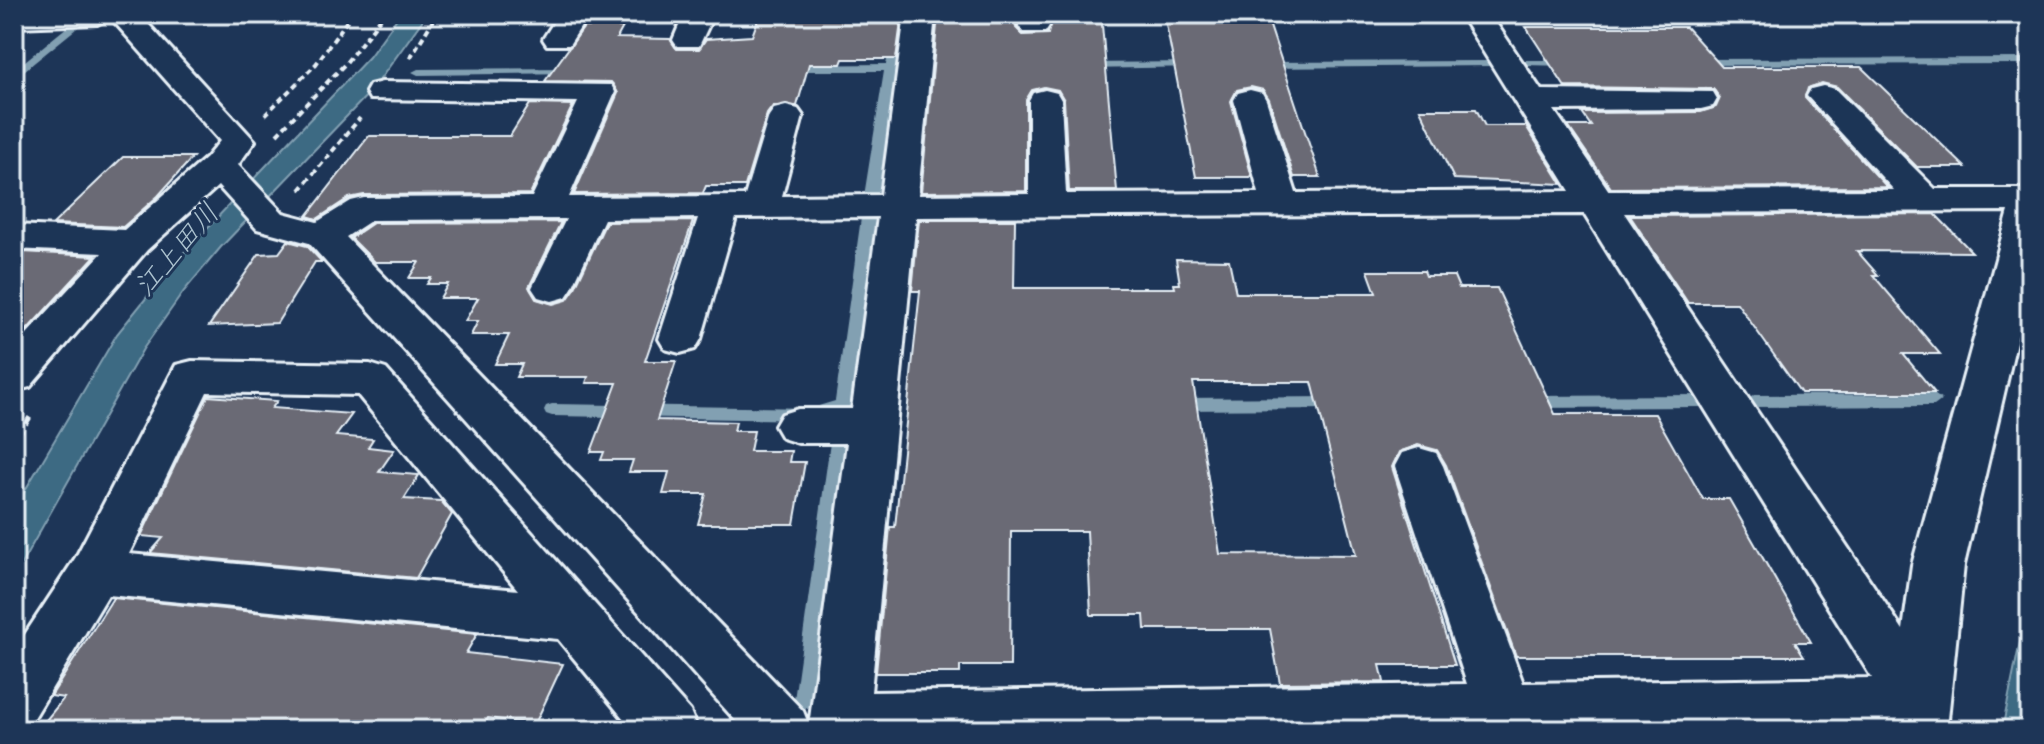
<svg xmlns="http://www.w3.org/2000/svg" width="2044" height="744" viewBox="0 0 2044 744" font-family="'Indie Flower','Klee One',sans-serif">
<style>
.water{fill:#3e6a83;stroke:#82a0b2;stroke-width:2}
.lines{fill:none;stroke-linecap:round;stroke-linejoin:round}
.stream{fill:#82a0b2;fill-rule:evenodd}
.building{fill:#6b6a74;stroke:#e8f1f8;stroke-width:2;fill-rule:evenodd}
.minor-casing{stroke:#e8f1f8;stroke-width:6}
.path-far2{stroke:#e8f1f8;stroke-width:4;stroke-dasharray:6 4;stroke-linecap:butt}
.path-far1{stroke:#e8f1f8;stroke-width:5;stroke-dasharray:8 6;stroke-linecap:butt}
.path{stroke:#e8f1f8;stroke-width:6;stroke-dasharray:10 7;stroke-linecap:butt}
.minor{fill:#1d3557;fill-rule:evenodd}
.labels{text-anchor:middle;stroke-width:6;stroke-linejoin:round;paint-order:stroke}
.water-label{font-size:28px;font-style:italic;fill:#acc2cf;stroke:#1d3557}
</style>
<rect width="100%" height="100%" fill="#1d3557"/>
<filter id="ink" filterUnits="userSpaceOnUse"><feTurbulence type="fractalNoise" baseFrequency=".0125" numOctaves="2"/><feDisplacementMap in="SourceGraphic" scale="16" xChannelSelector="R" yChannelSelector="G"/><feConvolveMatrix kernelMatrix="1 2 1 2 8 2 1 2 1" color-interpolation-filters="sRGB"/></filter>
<g filter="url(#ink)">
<g class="water">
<polygon points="400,14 427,14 373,89 221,247 184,291 143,349 14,577 14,509 117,334 176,261 369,57"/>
<polygon points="2030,593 2030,730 2002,730"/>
</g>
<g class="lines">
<g class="stream">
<polygon points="73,22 82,24 14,79 14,70"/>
<polygon points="892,56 898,59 897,67 878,196 871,200 864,196 884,71 788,71 782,68 788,65 886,64 888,57"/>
<polygon points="2030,58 2030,64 2027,64 1697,65 1691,62 1697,59"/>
<polygon points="1526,60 1570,60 1576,63 1570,66 1522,65 1520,63"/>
<polygon points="1487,61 1491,62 1491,66 1261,68 1255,65 1261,62"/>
<polygon points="1194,62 1198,63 1198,67 1085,69 1079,66 1085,63"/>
<polygon points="573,68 577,69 577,73 418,75 412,72 418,69"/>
<polygon points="868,214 875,218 814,700 811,707 804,709 797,707 794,700 834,414 812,420 552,416 546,414 544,410 546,406 552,404 812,408 835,401 861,218"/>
<polygon points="1934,394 1942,400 1934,406 1754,407 1746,401 1754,395"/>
<polygon points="1700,395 1708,401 1700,407 1530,408 1522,402 1530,396"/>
<polygon points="1339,397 1347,403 1339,409 1178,410 1170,404 1178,398"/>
</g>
</g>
<g class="building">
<polygon points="816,14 902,15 896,59 843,59 841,64 809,64 797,106 773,106 767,114 745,186 706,186 703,193 574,194 618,93 611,82 545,81 584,27 623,27 617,38 670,39 677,49 699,49 706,39 752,36 759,17"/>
<polygon points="1016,14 1016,28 1023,35 1048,34 1052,14 1101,14 1117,191 1069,191 1064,100 1058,90 1044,87 1032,90 1026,100 1026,191 921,192 938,15"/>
<polygon points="1164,14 1266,14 1320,177 1294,177 1269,99 1263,90 1251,87 1237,90 1231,101 1252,177 1196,177"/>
<polygon points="1526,27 1686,27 1722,67 1861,67 1965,167 1917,167 1837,87 1822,83 1808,88 1805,98 1887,187 1611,188 1568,126 1591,126 1582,113 1701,112 1716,107 1720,98 1713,89 1565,87"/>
<polygon points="530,104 573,105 530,194 364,195 349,198 317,219 307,216 369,136 510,136"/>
<polygon points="1420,109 1476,109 1485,126 1526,126 1562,184 1454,179"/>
<polygon points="123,157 193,157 158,196 123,227 53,224"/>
<polygon points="1935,214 1972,252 1857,251 1878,275 1873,275 1940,354 1903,354 1935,393 1801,393 1737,303 1688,303 1630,216"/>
<path d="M919,220h96l-1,68h161l-1,-4h6l-4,-25 53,1 7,33h140l-8,-22h56l2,5h28l5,12h38l58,126h100l48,85h26l82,143h-16l9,14h-288l-70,-191 -9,-15 -19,-5 -19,7 -7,15 63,198h-75l4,17 -104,1 -10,-54h-125l-1,-14h-53l-4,-84h-76l-1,135h-50v7h-84l14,-146h5l25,-236h-8zM1193,382h119l44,173 -136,-1z"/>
<polygon points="693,221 645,361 676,361 657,420 736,422 734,431 754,431 750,451 791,451 789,462 805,462 794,524 698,524 706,494 663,494 669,472 629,472 633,460 601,460 604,452 591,452 617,383 586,383 588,377 516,377 522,364 495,364 509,335 471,335 478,321 465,321 478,298 440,298 448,284 427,284 431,278 409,278 419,262 375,262 351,238 373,223 561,222 529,287 536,299 553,304 567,300 574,290 606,222"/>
<polygon points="288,241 307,246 322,262 315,262 277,323 209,326 259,254 279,253"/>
<polygon points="23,252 95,256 14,344 14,261"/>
<polygon points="208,396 277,401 272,408 352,414 336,436 373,439 368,447 394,450 379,472 419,475 404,499 441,501 452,514 416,578 150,553 163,538 141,536"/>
<polygon points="113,598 477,634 466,653 563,664 535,724 488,718 482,730 38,730 64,698 51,696"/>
</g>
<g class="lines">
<defs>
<g id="minor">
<path d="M14,14h125l116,127 -17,24 45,48 34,9 34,-21 13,-3 168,-1 46,-95 -208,-3 -4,-7 4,-7 12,-3 229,3 4,7 -46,105 176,-1 24,-80 5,-7 12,-3 12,3 5,7 -21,80 99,-1 24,-181h30l-17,181 111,-1v-94l4,-7 12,-3 12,3 4,7 5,94 193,-1 -25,-93 4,-7 12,-3 12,3 4,7 30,93 274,-2 -110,-177h30l51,76 172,2 4,7 -4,7 -12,3 -147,1 55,81 285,-1 -87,-94 4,-7 12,-3 12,3 100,100h95v93l-66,283 -16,154 -5,11h-1199l-435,-487 -52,-14 -39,-43 -71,64 -117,137 -16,4v-43l88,-95 -88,-4v-24l110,5 82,-72 14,-17 -110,-124 -13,7 -83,3zM2009,211l-97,354 -9,65 -279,-417zM1584,214l288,464 -349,5 -80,-217 -7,-13 -17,-5 -17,5 -7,13 72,218 -596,8 45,-475zM878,217l-26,192h-54l-16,5 -7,12 7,12 16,5h49l-38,283 -6,-15 -457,-474 26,-17 194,-1 -34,69 6,9 14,4 14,-4 6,-9 32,-69 94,-1 -39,121 6,10 15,4 15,-4 6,-10 35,-121z"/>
<polygon points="559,14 589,14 569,45 547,45 543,39"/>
<polygon points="684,14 714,14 699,46 677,46 673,40"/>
<polygon points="1019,14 1049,14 1049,26 1045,32 1023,32 1019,26"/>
<path d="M192,361l178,3 16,5 304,342 8,19h-65l-75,-91 -450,-44 -74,123 -20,8v-75l62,-94 100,-192zM207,392l151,3 160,195 -389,-36z"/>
</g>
</defs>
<use href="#minor" class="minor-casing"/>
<g class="path-far2">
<polyline points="410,58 437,14"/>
<polyline points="265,115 316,64 352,14"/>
<polyline points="277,134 345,64 384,14"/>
<polyline points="300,190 360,118"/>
</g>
<polyline class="path-far1" points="18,436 32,414"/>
<polyline class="path" points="14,443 19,434"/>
<use href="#minor" class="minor"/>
</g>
</g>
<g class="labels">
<g class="water-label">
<text transform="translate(176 249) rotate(-49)" y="10">江上田川</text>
</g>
</g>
<rect width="2044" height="744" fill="none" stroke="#1d3557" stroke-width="48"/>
<rect x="24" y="24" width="1996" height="696" fill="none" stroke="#e8f1f8" stroke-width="3" filter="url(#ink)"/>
</svg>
